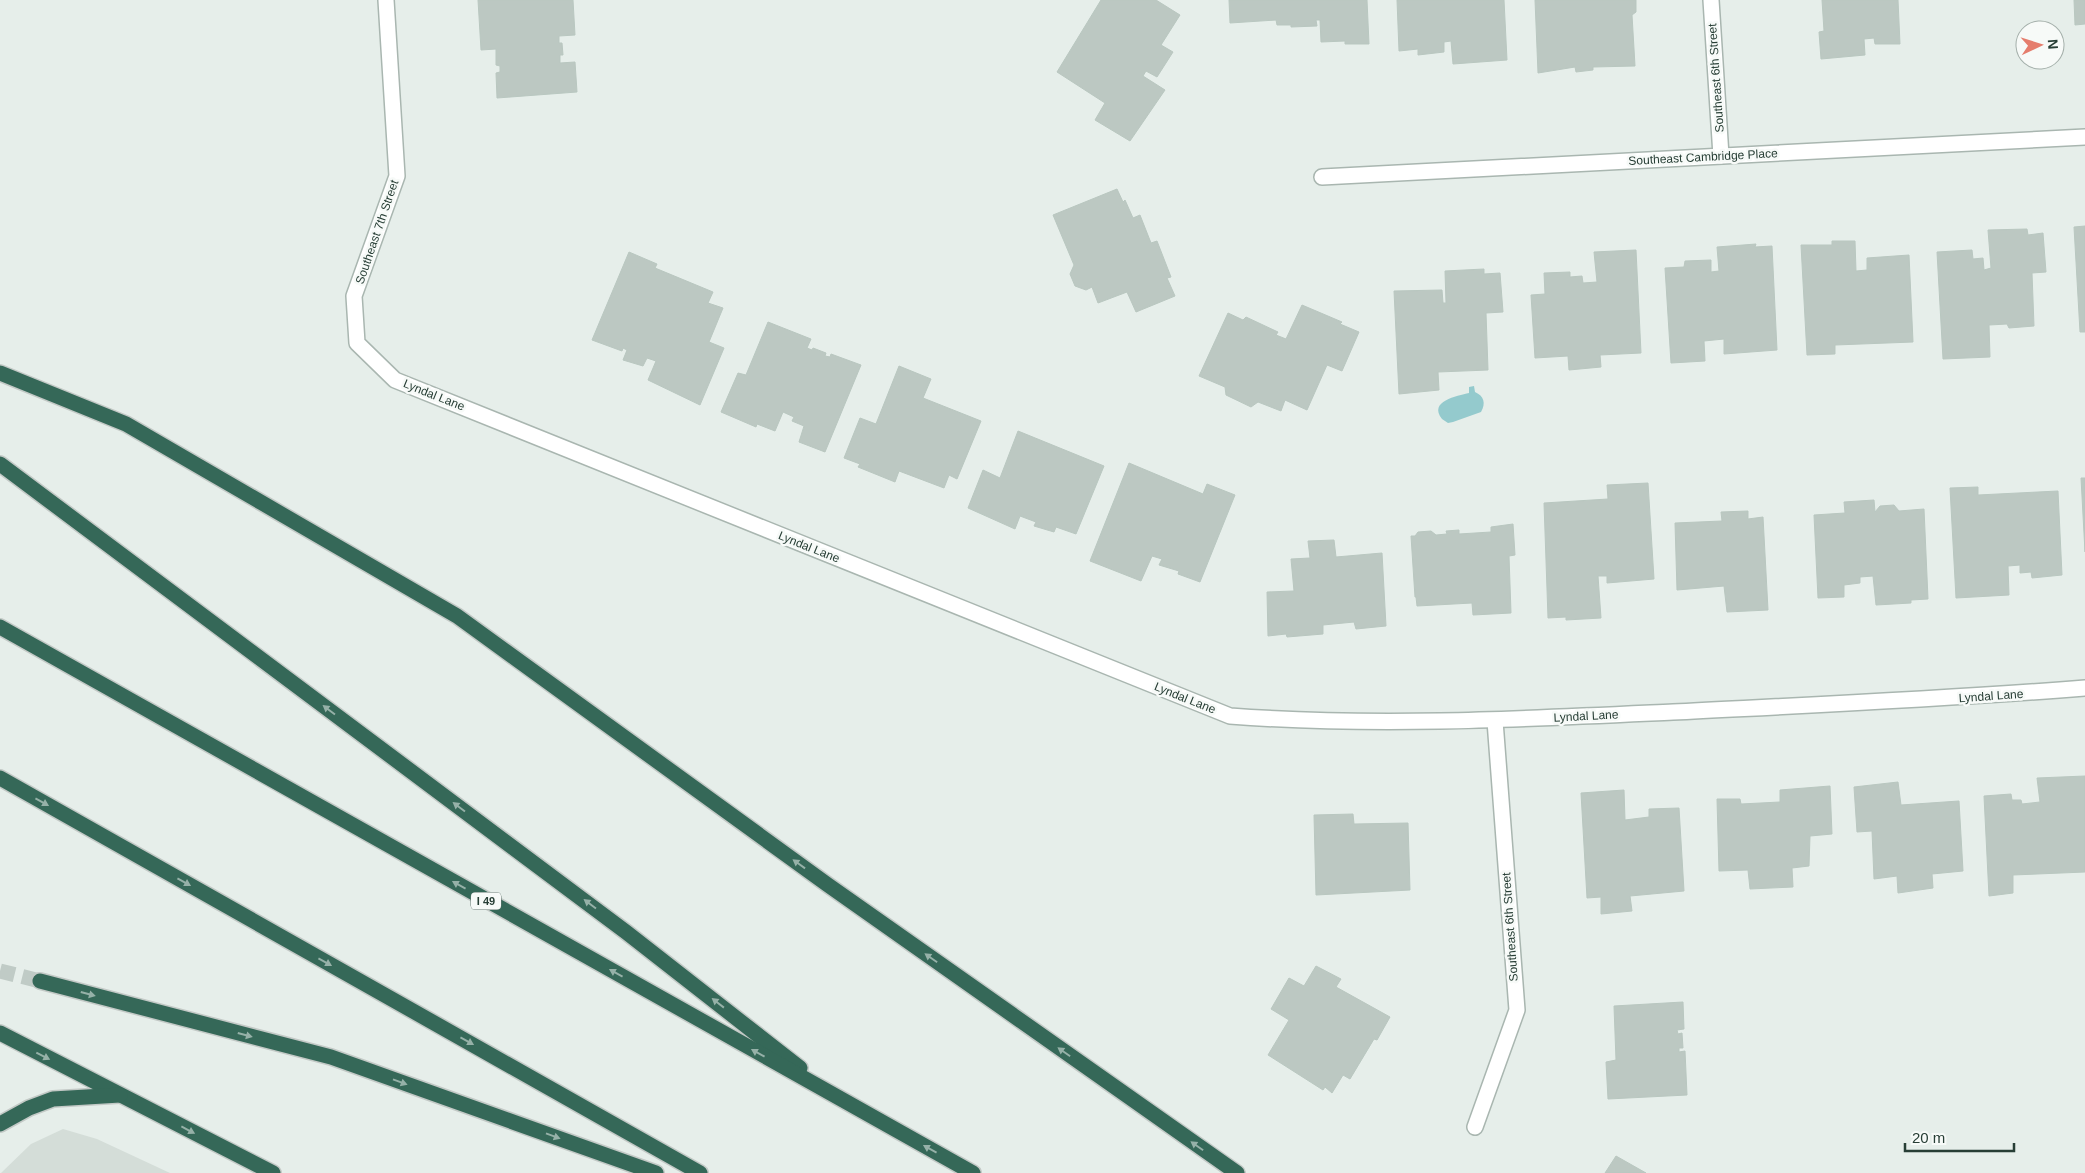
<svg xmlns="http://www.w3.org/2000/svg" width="2085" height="1173" viewBox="0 0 2085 1173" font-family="Helvetica,sans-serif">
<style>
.built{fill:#d4ddd8}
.water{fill:#94cacd}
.building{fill:#bcc8c2;stroke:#b9c7c0}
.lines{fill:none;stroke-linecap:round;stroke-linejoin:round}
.highway-tunnel{stroke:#c0cbc6;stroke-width:15;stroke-dasharray:15 8;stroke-linecap:butt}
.street-casing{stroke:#a9b6b0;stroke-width:18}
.highway-casing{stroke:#c3c9c6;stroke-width:18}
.street{stroke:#fff;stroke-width:15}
.highway{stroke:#356858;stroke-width:15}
.oneway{fill:#96b1a8}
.labels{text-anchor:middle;stroke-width:5;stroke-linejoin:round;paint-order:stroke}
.shield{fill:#f7faf8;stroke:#657670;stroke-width:1}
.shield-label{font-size:11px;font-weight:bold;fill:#273e35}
.street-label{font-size:12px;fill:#273e35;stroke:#f7faf8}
</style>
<rect width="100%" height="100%" fill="#e6eeea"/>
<polygon class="built" points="63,1129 97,1139 170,1173 1,1173 31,1144"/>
<path class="water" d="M1474,386l1,6c9,4 11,11 6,20l-28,10 -5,1 -6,-4c-14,-18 15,-23 27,-26v-6z"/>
<g class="building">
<polygon points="478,0 573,0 575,35 559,36 559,43 562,43 563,55 560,55 560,63 575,62 577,92 497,98 496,73 500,72 500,66 496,65 496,49 481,50"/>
<polygon points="1101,0 1156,0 1180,15 1161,45 1173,52 1157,77 1146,71 1143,76 1165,90 1130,141 1095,120 1105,103 1057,72"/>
<polygon points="1229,0 1367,0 1369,44 1345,44 1345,41 1321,42 1320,20 1316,20 1317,26 1291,27 1291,25 1277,25 1276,20 1230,23"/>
<polygon points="1397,0 1504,0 1507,60 1453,64 1451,41 1444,42 1444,52 1418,55 1418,49 1399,51"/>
<polygon points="1535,0 1636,0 1636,12 1632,15 1635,66 1593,67 1593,70 1576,72 1575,67 1538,73"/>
<polygon points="1822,0 1898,0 1900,44 1875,44 1874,38 1864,39 1865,55 1821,59 1819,32 1824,31"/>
<polygon points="2074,0 2085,0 2085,24 2075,25"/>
<polygon points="1117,189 1123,202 1125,200 1133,218 1140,215 1151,243 1157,241 1171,277 1167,278 1175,296 1136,312 1127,292 1098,303 1092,287 1086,290 1075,286 1070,274 1074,265 1053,215"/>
<polygon points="2085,226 2085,332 2080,332 2074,227"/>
<polygon points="2027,229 2028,235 2043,233 2046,272 2032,273 2034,326 2009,328 2007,324 1989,325 1990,357 1943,359 1937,252 1972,250 1973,259 1983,258 1984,270 1991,268 1988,230"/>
<polygon points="1832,241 1855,241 1856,271 1867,270 1867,258 1909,255 1913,342 1835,345 1835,354 1807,355 1801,245 1832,245"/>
<polygon points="1756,244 1755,247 1772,246 1777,350 1724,354 1724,339 1704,341 1705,361 1671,363 1665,268 1684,267 1685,261 1711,260 1711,272 1719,271 1717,247"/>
<polygon points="1636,250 1641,353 1600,355 1601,367 1569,370 1568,356 1535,358 1531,295 1545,294 1544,273 1570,272 1570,277 1582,276 1583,283 1597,282 1594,252"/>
<polygon points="629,252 657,264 655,268 713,292 708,303 723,308 709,342 724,348 700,405 648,380 656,361 647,358 643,366 623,360 627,350 623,348 622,351 592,340"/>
<polygon points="1484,269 1484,274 1500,273 1503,312 1486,313 1488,370 1438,372 1439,390 1399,394 1394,291 1442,290 1443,303 1446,303 1445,271"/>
<polygon points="1302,305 1342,322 1340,324 1359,332 1342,371 1327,365 1307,410 1285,400 1281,411 1258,402 1251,407 1226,395 1225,387 1199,376 1228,313 1243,320 1246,317 1278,332 1276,335 1286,339"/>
<polygon points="768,322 811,339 807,348 812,350 813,348 826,353 825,356 830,357 831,354 861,365 825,452 799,442 804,426 792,421 794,417 783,412 775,431 757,424 756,427 721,412 738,373 746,375"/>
<polygon points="899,366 931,379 923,398 981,421 957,479 949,475 944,488 899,471 895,482 858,467 860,464 844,458 860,418 876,424"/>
<polygon points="1018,431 1104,466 1076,534 1056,527 1054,532 1034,526 1036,522 1020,516 1015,529 968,508 983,470 1000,478"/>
<polygon points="1129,463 1203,494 1207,484 1235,495 1200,582 1178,574 1179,571 1159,565 1162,559 1152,556 1141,581 1090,561"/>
<polygon points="2081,478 2085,478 2085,552"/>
<polygon points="1648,483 1654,579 1607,583 1607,576 1598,576 1601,618 1566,620 1566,617 1548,618 1544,503 1608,499 1607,485"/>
<polygon points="1978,487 1978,495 2058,491 2062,575 2032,578 2031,572 2020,573 2020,565 2008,566 2009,595 1956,598 1950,488"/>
<polygon points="1874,500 1875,512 1880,506 1894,505 1899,511 1924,509 1928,599 1911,600 1911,603 1876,605 1873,576 1860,577 1860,583 1844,585 1844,597 1818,598 1814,515 1845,513 1844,502"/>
<polygon points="1748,511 1748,519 1763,517 1768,610 1727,612 1724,586 1677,590 1675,523 1722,521 1721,512"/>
<polygon points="1513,524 1515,555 1509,556 1511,613 1473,615 1472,603 1417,606 1416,597 1415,597 1411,536 1415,536 1418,532 1431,531 1436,535 1447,534 1446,531 1459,530 1459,534 1491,532 1491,527"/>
<polygon points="1334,540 1336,557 1382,553 1386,626 1356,629 1354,622 1323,625 1323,634 1287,637 1286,634 1268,636 1267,592 1294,591 1291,559 1310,558 1308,541"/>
<polygon points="2085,776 2085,872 2013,875 2013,893 1989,896 1984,796 2011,794 2012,800 2021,800 2022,804 2040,802 2037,778"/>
<polygon points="1898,782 1901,805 1959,801 1963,871 1932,874 1933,888 1898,893 1897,876 1874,879 1872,831 1857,832 1854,787"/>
<polygon points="1830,786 1832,834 1810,836 1809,866 1792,868 1793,887 1750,889 1748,870 1719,871 1717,799 1740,799 1741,804 1780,802 1780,790"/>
<polygon points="1624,790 1625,820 1649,817 1649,809 1679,808 1684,891 1630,896 1632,911 1601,914 1601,897 1587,898 1581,793"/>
<polygon points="1353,814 1354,824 1408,823 1410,890 1316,895 1314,815"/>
<polygon points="1316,966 1341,979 1336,987 1390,1017 1377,1040 1374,1039 1350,1079 1343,1075 1332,1093 1325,1087 1323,1090 1268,1055 1289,1020 1271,1009 1289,978 1304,986"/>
<polygon points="1683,1002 1684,1029 1677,1030 1678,1034 1682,1033 1683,1048 1679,1048 1679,1052 1685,1051 1687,1095 1608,1099 1606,1062 1616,1060 1614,1006"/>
<polygon points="1616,1156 1646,1173 1605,1173"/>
</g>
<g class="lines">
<polyline class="highway-tunnel" points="0,971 40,981"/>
<defs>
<g id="street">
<path d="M386,0l11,176 -43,120 3,47 38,37 835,336c147,11 295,3 443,-4 137,-7 275,-13 412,-24"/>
<polyline points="1711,0 1721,156"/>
<polyline points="1322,177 2085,137"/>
<polyline points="1475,1127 1517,1010 1495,721"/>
</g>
<g id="highway">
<polyline points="0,373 126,424 457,616 828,885 1237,1173"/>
<polyline points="0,464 626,932 800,1068"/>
<polyline points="0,627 973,1173"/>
<polyline points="0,778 700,1173"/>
<polyline points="40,981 331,1057 656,1173"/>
<polyline points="0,1033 273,1173"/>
<polyline points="0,1124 29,1108 53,1099 120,1095"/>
</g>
</defs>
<use href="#street" class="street-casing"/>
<use href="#highway" class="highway-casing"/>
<use href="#street" class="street"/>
<use href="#highway" class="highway"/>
</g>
<defs><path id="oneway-solid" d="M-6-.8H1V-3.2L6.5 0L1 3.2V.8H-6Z" transform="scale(1.25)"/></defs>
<g class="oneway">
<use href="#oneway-solid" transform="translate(329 710) rotate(-143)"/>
<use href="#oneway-solid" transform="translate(42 802) rotate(29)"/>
<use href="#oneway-solid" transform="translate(459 807) rotate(-143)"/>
<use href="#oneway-solid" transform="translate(799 864) rotate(-144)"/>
<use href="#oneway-solid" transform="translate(184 882) rotate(29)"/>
<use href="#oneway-solid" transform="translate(459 885) rotate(-151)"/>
<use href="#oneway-solid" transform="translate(590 904) rotate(-143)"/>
<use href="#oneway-solid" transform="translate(931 958) rotate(-145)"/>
<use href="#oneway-solid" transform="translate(325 962) rotate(29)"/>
<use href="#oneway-solid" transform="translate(616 973) rotate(-151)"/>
<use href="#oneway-solid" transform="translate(88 994) rotate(15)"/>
<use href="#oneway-solid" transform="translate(718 1003) rotate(-142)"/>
<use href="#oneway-solid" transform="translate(245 1035) rotate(15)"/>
<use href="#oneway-solid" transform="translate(467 1041) rotate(29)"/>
<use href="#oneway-solid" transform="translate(1064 1052) rotate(-145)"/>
<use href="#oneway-solid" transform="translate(758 1053) rotate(-151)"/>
<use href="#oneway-solid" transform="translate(43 1056) rotate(27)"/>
<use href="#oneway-solid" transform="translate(400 1082) rotate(20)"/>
<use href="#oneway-solid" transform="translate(188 1130) rotate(28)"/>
<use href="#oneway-solid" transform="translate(553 1136) rotate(20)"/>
<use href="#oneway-solid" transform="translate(1197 1146) rotate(-145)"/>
<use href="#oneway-solid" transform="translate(930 1149) rotate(-151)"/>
</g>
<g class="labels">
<rect class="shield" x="471" y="892.5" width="30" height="17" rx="4"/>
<g class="shield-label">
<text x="486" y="905">I 49</text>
</g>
<g class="street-label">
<text transform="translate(1716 78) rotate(-94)" y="4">Southeast 6th Street</text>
<text transform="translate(1703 157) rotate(-3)" y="4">Southeast Cambridge Place</text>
<text transform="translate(377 232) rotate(-71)" y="4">Southeast 7th Street</text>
<text transform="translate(434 395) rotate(22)" y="4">Lyndal Lane</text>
<text transform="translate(809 547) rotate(22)" y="4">Lyndal Lane</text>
<text transform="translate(1991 696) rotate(-4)" y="4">Lyndal Lane</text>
<text transform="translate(1185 698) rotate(22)" y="4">Lyndal Lane</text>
<text transform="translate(1586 716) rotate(-3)" y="4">Lyndal Lane</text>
<text transform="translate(1510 927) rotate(-94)" y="4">Southeast 6th Street</text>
</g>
</g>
<g transform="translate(2040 45) rotate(86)"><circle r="24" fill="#f7faf8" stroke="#a4afaa"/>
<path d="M0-4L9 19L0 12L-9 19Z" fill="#e57d6d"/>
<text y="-8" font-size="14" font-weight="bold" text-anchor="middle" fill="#273e35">N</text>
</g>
<path d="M1905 1143v8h109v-8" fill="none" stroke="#273e35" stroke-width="2.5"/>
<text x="1912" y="1143" font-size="15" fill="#273e35" stroke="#f7faf8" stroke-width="4" paint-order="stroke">20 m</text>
</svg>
